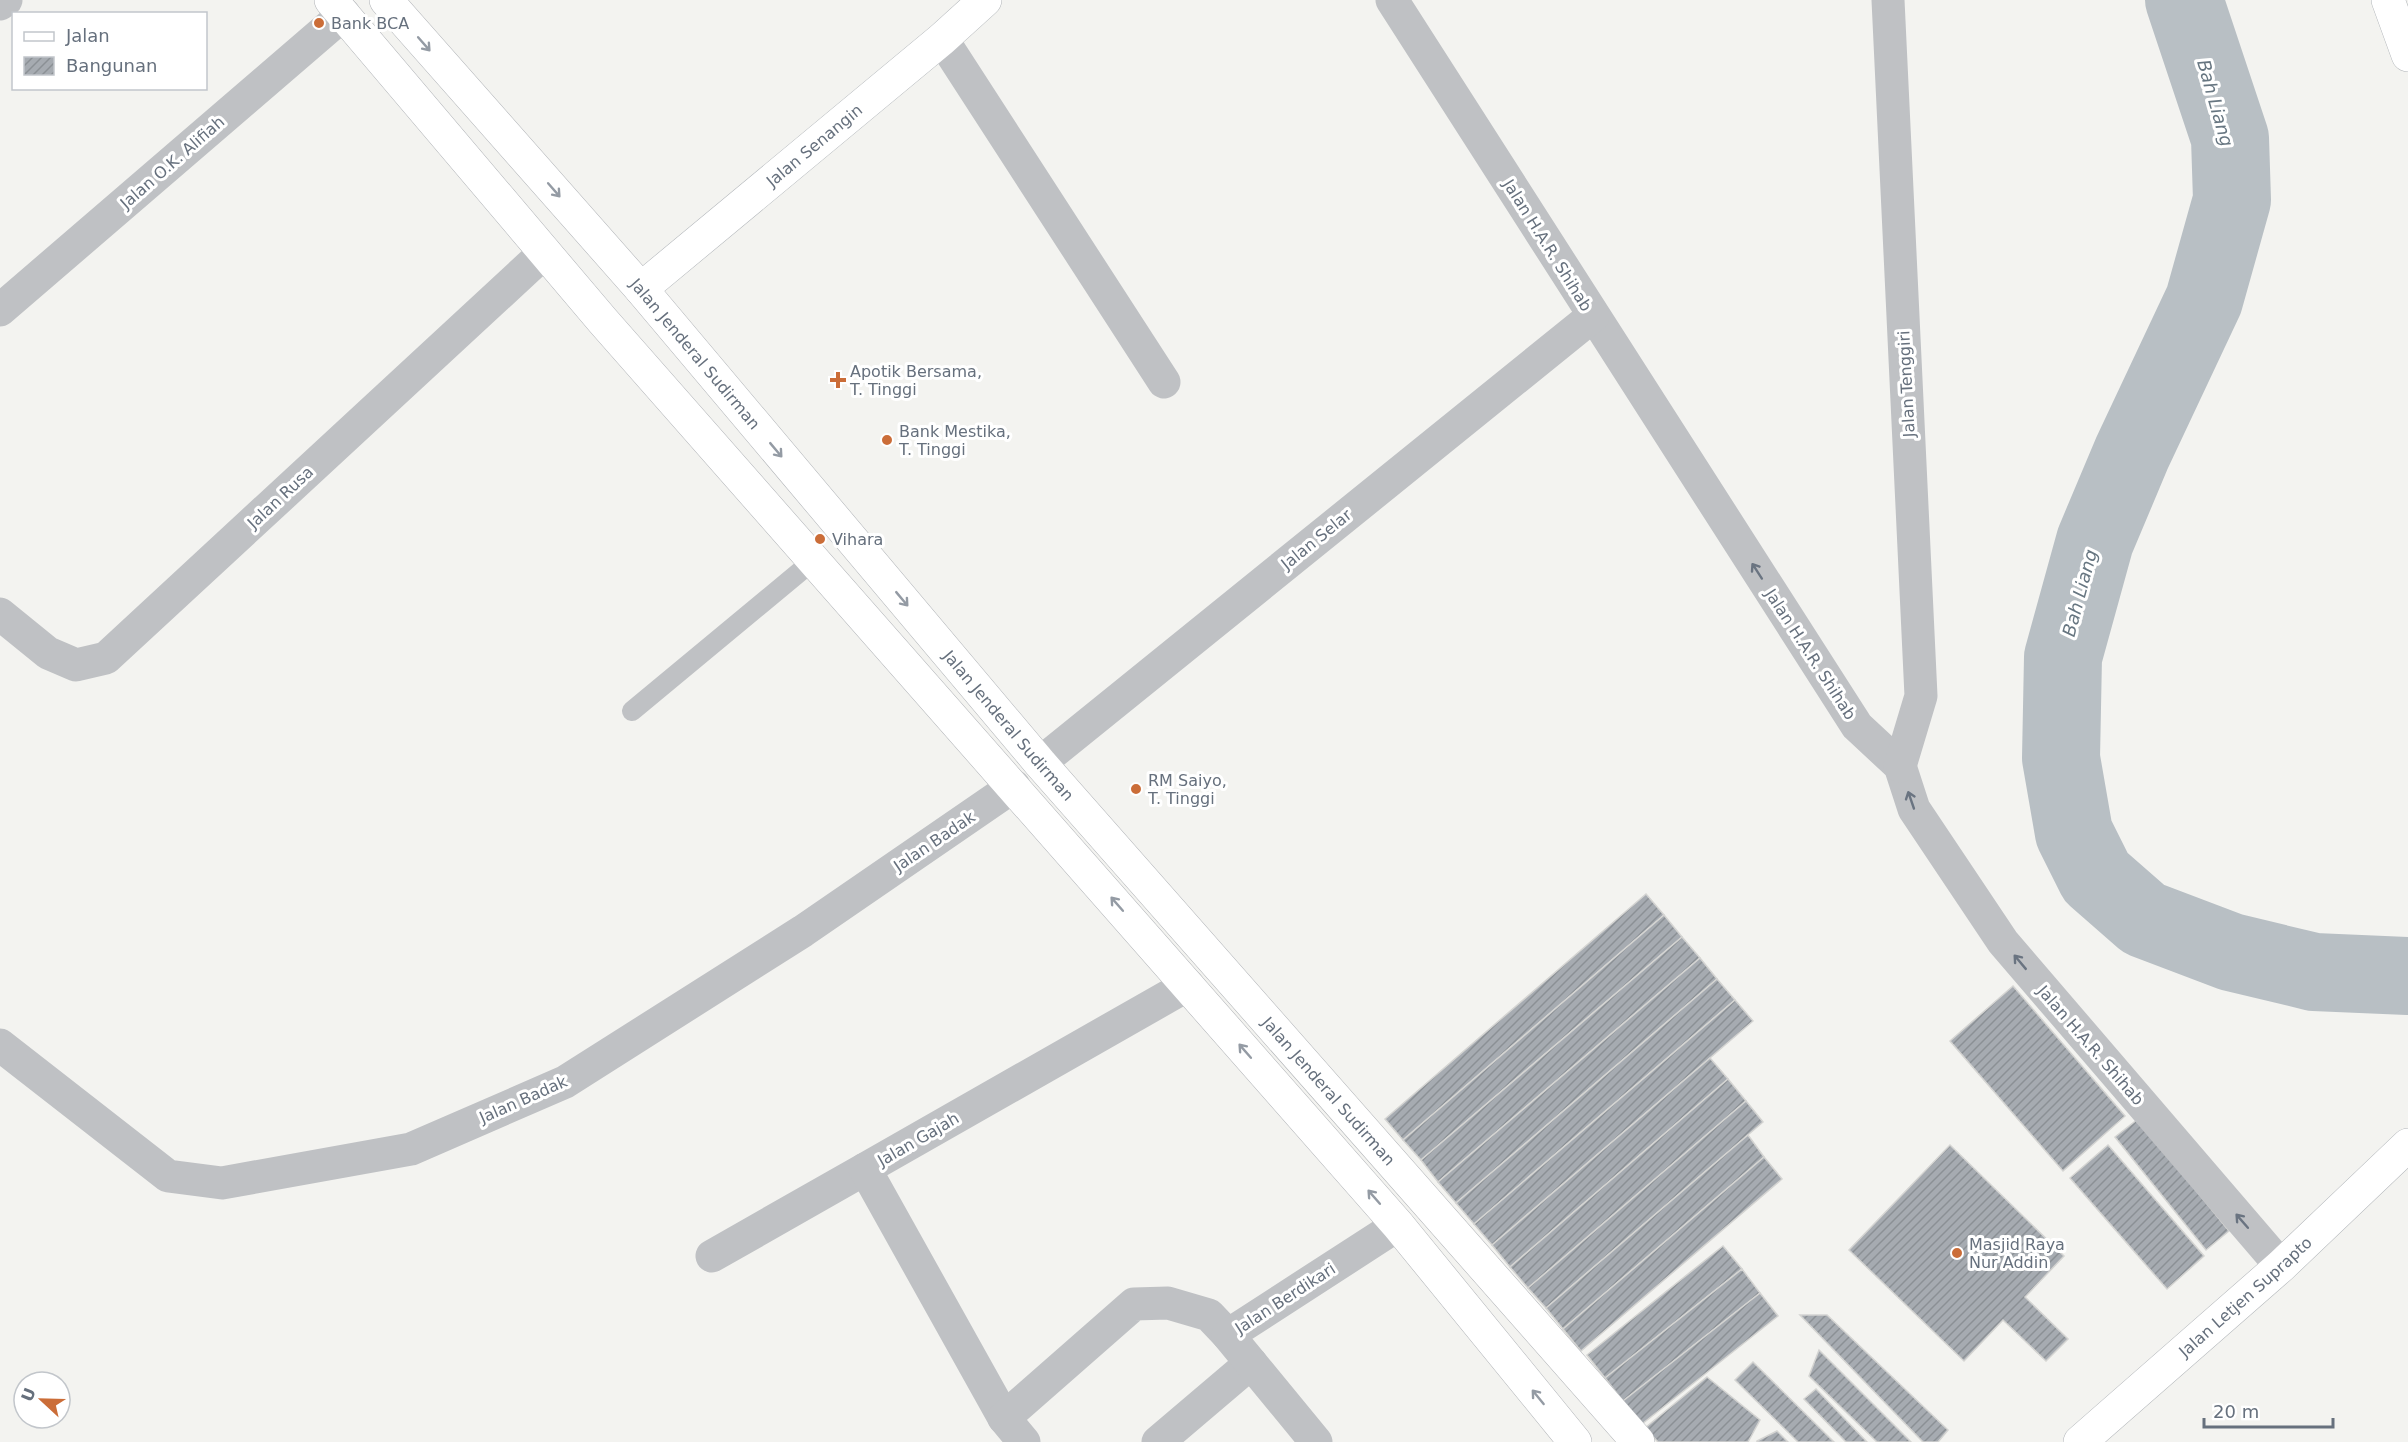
<svg xmlns="http://www.w3.org/2000/svg" width="2408" height="1442" viewBox="0 0 2408 1442" font-family="'DejaVu Sans',sans-serif">
<style>
.lines{fill:none;stroke-linecap:round;stroke-linejoin:round}
.river{stroke:#b8bfc4;stroke-width:78}
.building{fill:url(#building-hatch);stroke:#d4d4d2;stroke-width:1.5}
.secondary-casing{stroke:#b1b5b9;stroke-width:34}
.primary-casing{stroke:#b0b3b7;stroke-width:34}
.lane{stroke:#bfc1c4;stroke-width:20}
.street{stroke:#bfc1c4;stroke-width:33}
.secondary{stroke:#fff;stroke-width:33}
.primary{stroke:#fff;stroke-width:33}
.oneway{stroke:#949ba4}
.oneway2{stroke:#6a7481}
.poi-dot{fill:#cb6d38;stroke:#fff;stroke-width:2}
.labels{text-anchor:middle;stroke-width:6;stroke-linejoin:round;paint-order:stroke}
.poi-label{font-size:16px;fill:#66707d;stroke:#fff;text-anchor:start}
.street-label{font-size:16px;fill:#66707d;stroke:#fff}
.water-label{font-size:18px;font-style:italic;fill:#677681;stroke:#fff}
</style>
<defs>
<pattern id="building-hatch" width="6" height="6" patternUnits="userSpaceOnUse" patternTransform="scale(1.5)"><rect width="6" height="6" fill="#a6abb1"/><path d="M-1 1l2-2M0 6l6-6M5 7l2-2" fill="none" stroke="#8b9095"/></pattern>
</defs>
<rect width="100%" height="100%" fill="#f3f3f0"/>
<g class="lines">
<polyline class="river" points="2184,0 2230,138 2232,200 2204,300 2132,453 2095,541 2063,657 2061,758 2074,833 2096,877 2144,919 2231,952 2314,972 2408,976"/>
</g>
<g class="building">
<polygon points="1646,894 1664,915 1403,1140 1385,1119"/>
<polygon points="1664,915 1682,937 1421,1160 1403,1140"/>
<polygon points="1682,937 1700,958 1438,1182 1421,1160"/>
<polygon points="1700,958 1717,979 1456,1203 1438,1182"/>
<polygon points="1717,979 1735,1000 1474,1224 1456,1203"/>
<polygon points="2013,986 2125,1116 2063,1171 1950,1041"/>
<polygon points="1735,1000 1753,1021 1492,1245 1474,1224"/>
<polygon points="1710,1058 1728,1079 1510,1267 1492,1245"/>
<polygon points="1728,1079 1746,1101 1528,1288 1510,1267"/>
<polygon points="1746,1101 1763,1122 1546,1308 1528,1288"/>
<polygon points="2138,1119 2229,1231 2206,1250 2115,1137"/>
<polygon points="1748,1135 1764,1157 1563,1329 1546,1308"/>
<polygon points="1950,1145 2064,1256 2025,1297 2068,1339 2046,1361 2003,1320 1964,1361 1849,1250"/>
<polygon points="2108,1145 2204,1256 2167,1289 2070,1178"/>
<polygon points="1764,1157 1782,1179 1581,1351 1563,1329"/>
<polygon points="1723,1246 1742,1269 1605,1378 1587,1355"/>
<polygon points="1742,1269 1760,1293 1623,1401 1605,1378"/>
<polygon points="1760,1293 1778,1316 1642,1424 1623,1401"/>
<polygon points="1800,1315 1827,1315 1948,1430 1938,1442 1923,1442"/>
<polygon points="1819,1350 1911,1442 1877,1442 1809,1376"/>
<polygon points="1753,1362 1834,1442 1798,1442 1735,1380"/>
<polygon points="1707,1377 1760,1420 1748,1442 1658,1442 1645,1428"/>
<polygon points="1816,1389 1867,1442 1846,1442 1804,1399"/>
<polygon points="1777,1431 1788,1442 1757,1442 1757,1441"/>
</g>
<g class="lines">
<defs>
<g id="secondary">
<polyline points="2388,0 2408,55"/>
<path id="s1" d="M641,289l301,-250 43,-39"/>
<path id="s2" d="M2080,1442l201,-176 127,-121"/>
</g>
<g id="primary">
<polyline points="331,0 603,321 1398,1225 1575,1442"/>
<path id="s3" d="M386,0l255,289 399,474 598,679"/>
</g>
</defs>
<use href="#secondary" class="secondary-casing"/>
<use href="#primary" class="primary-casing"/>
<polyline class="lane" points="632,711 814,560"/>
<g class="street">
<polyline points="1392,0 1857,726 1900,766 1914,809 2003,942 2281,1266"/>
<polyline points="1888,0 1921,696 1900,766"/>
<polyline points="0,4 6,0"/>
<polyline points="942,39 1164,382"/>
<polyline points="0,310 344,14"/>
<polyline points="0,614 48,653 76,665 106,658 545,252"/>
<polyline points="1040,763 1593,316"/>
<polyline points="0,1045 168,1176 222,1183 411,1149 565,1082 803,931 1014,786"/>
<polyline points="712,1256 865,1169"/>
<polyline points="1004,1418 865,1169 1188,985"/>
<polyline points="1024,1442 1004,1418 1134,1304 1168,1303 1209,1315 1228,1335"/>
<polyline points="1158,1442 1251,1363"/>
<polyline points="1316,1442 1228,1335 1398,1225"/>
</g>
<use href="#secondary" class="secondary"/>
<use href="#primary" class="primary"/>
</g>
<defs><path id="oneway-shaft" d="M-6 0H5M1.5-3L5.5 0L1.5 3" fill="none" stroke-width="1.6" stroke-linecap="round" stroke-linejoin="round" transform="scale(1.5)"/></defs>
<g class="oneway">
<use href="#oneway-shaft" transform="translate(424 44) rotate(49)"/>
<use href="#oneway-shaft" transform="translate(554 190) rotate(49)"/>
<use href="#oneway-shaft" transform="translate(776 450) rotate(50)"/>
<use href="#oneway-shaft" transform="translate(902 599) rotate(50)"/>
<use href="#oneway-shaft" transform="translate(1117 904) rotate(-131)"/>
<use href="#oneway-shaft" transform="translate(1245 1051) rotate(-131)"/>
<use href="#oneway-shaft" transform="translate(1374 1197) rotate(-131)"/>
<use href="#oneway-shaft" transform="translate(1538 1397) rotate(-129)"/>
</g>
<g class="oneway2">
<use href="#oneway-shaft" transform="translate(1757 571) rotate(-123)"/>
<use href="#oneway-shaft" transform="translate(1911 800) rotate(-109)"/>
<use href="#oneway-shaft" transform="translate(2020 962) rotate(-130)"/>
<use href="#oneway-shaft" transform="translate(2242 1221) rotate(-131)"/>
</g>
<g class="poi-dot">
<circle cx="319" cy="23" r="6"/>
<path d="M835 371h6v6h6v6h-6v6h-6v-6h-6v-6h6z"/>
<circle cx="887" cy="440" r="6"/>
<circle cx="820" cy="539" r="6"/>
<circle cx="1136" cy="789" r="6"/>
<circle cx="1957" cy="1253" r="6"/>
</g>
<g class="labels">
<g class="poi-label">
<text x="331" y="29">Bank BCA</text>
<text x="850" y="377">Apotik Bersama,<tspan x="850" dy="18">T. Tinggi</tspan></text>
<text x="899" y="437">Bank Mestika,<tspan x="899" dy="18">T. Tinggi</tspan></text>
<text x="832" y="545">Vihara</text>
<text x="1148" y="786">RM Saiyo,<tspan x="1148" dy="18">T. Tinggi</tspan></text>
<text x="1969" y="1250">Masjid Raya<tspan x="1969" dy="18">Nur Addin</tspan></text>
</g>
<g class="street-label">
<text dy="6" stroke="none"><textPath href="#s1" startOffset="225">Jalan Senangin</textPath></text>
<text transform="translate(172 162) rotate(-41)" y="6">Jalan O.K. Alifiah</text>
<text transform="translate(1548 245) rotate(58)" y="6">Jalan H.A.R. Shihab</text>
<text dy="6" stroke="none"><textPath href="#s3" startOffset="470">Jalan Jenderal Sudirman</textPath></text>
<text transform="translate(1906 384) rotate(-93)" y="6">Jalan Tenggiri</text>
<text transform="translate(280 497) rotate(-43)" y="6">Jalan Rusa</text>
<text transform="translate(1316 539) rotate(-39)" y="6">Jalan Selar</text>
<text transform="translate(1811 654) rotate(57)" y="6">Jalan H.A.R. Shihab</text>
<text dy="6" stroke="none"><textPath href="#s3" startOffset="956">Jalan Jenderal Sudirman</textPath></text>
<text transform="translate(934 841) rotate(-34)" y="6">Jalan Badak</text>
<text transform="translate(2091 1045) rotate(49)" y="6">Jalan H.A.R. Shihab</text>
<text dy="6" stroke="none"><textPath href="#s3" startOffset="1442">Jalan Jenderal Sudirman</textPath></text>
<text transform="translate(523 1099) rotate(-24)" y="6">Jalan Badak</text>
<text transform="translate(918 1139) rotate(-30)" y="6">Jalan Gajah</text>
<text dy="6" stroke="none"><textPath href="#s2" startOffset="220">Jalan Letjen Suprapto</textPath></text>
<text transform="translate(1285 1298) rotate(-33)" y="6">Jalan Berdikari</text>
</g>
<g class="water-label">
<text transform="translate(2215 103) rotate(74)" y="6">Bah Liang</text>
<text transform="translate(2080 593) rotate(-75)" y="6">Bah Liang</text>
</g>
</g>
<rect x="12" y="12" width="195" height="78" fill="#ffffff" stroke="#c2c6cb" stroke-width="1.5"/>
<rect x="24" y="32" width="30" height="9" fill="#ffffff" stroke="#c2c6cb" stroke-width="1.5"/>
<text x="66" y="42" font-size="18" fill="#66707d">Jalan</text>
<rect x="24" y="57" width="30" height="18" fill="url(#building-hatch)" stroke="#c2c6cb" stroke-width="1.5"/>
<text x="66" y="72" font-size="18" fill="#66707d">Bangunan</text>
<g transform="translate(42 1400) rotate(292)"><circle r="28" fill="#ffffff" stroke="#c2c6cb" stroke-width="1.5"/>
<path d="M0-4.5L10 22L0 15L-10 22Z" fill="#cb6d38"/>
<text y="-9" font-size="16" font-weight="bold" text-anchor="middle" fill="#66707d">U</text>
</g>
<path d="M2204 1418v9h129v-9" fill="none" stroke="#66707d" stroke-width="3"/>
<text x="2213" y="1418" font-size="18" fill="#66707d" stroke="#ffffff" stroke-width="4.5" paint-order="stroke">20 m</text>
</svg>
